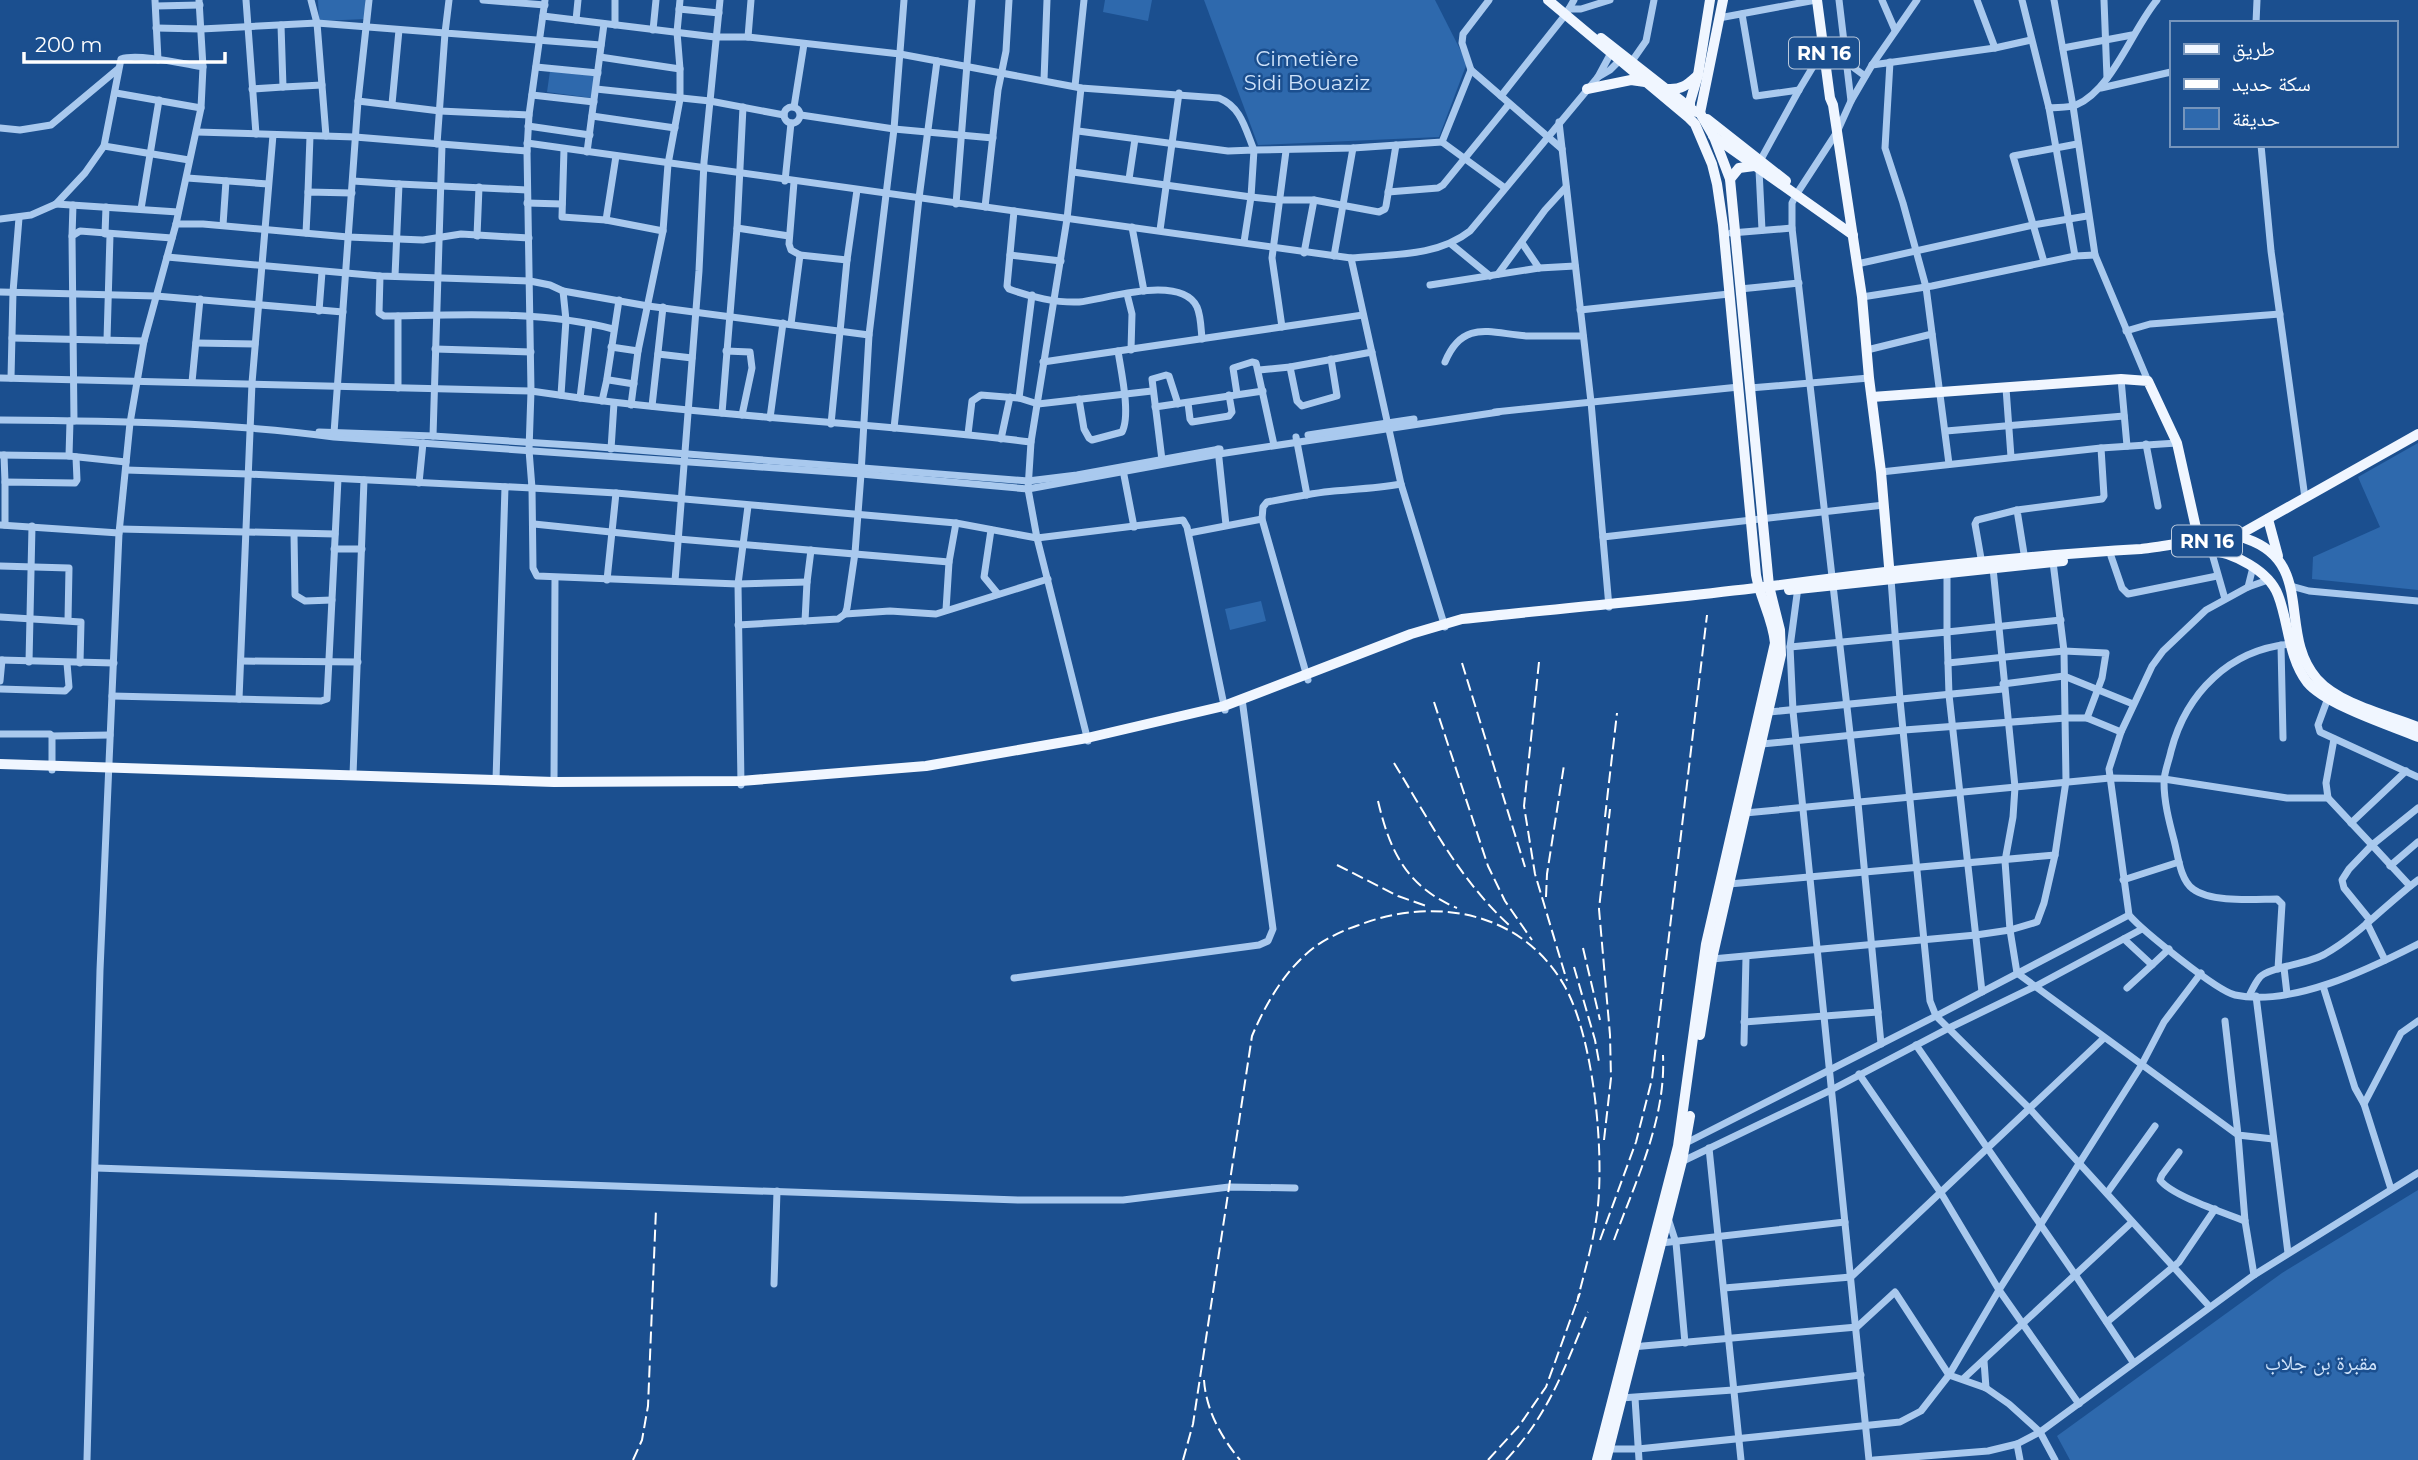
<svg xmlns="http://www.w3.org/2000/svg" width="2418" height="1460" viewBox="0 0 2418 1460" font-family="Montserrat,'Noto Naskh Arabic',sans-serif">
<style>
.green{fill:#2e69ad}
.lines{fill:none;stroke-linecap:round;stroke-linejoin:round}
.minor{stroke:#a9c9ee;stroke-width:7}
.major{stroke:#f0f6ff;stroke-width:10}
.rail{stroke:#fff;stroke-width:2;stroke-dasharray:12 5;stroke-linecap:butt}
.labels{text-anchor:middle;stroke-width:5;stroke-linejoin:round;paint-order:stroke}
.shield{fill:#1b4f8f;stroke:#bbcadd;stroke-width:2}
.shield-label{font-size:19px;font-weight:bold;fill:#fff}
.park-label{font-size:21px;fill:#cfe3fa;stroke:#1b4f8f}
</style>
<rect width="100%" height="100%" fill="#1b4f8f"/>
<g class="green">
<polygon points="318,0 365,0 366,19 319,21"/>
<polygon points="1105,0 1152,0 1148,21 1103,12"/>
<polygon points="1204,0 1435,0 1467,63 1439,137 1258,145"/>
<polygon points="550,71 595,76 592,98 547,92"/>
<polygon points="2418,443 2418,590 2312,579 2313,557 2380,527 2358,477"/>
<polygon points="1261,601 1266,621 1230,630 1225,609"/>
<polygon points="2418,1190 2418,1460 2070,1460 2057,1436 2282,1273"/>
</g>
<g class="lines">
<g class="minor">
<polyline points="155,0 158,60"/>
<polyline points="246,0 256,134"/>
<polyline points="311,0 317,23 326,136"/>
<polyline points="449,0 445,33 601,45"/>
<polyline points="483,0 545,5"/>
<polyline points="1839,0 1851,101 1837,132 1796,195 1792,203 1792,228 1858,803 1881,1044"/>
<polyline points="1882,0 1895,30"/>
<polyline points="1977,0 1995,48"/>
<path d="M2022,0l27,108c8,-1 19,0 27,-3 36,-15 56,-75 81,-105"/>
<polyline points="2054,0 2073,106 2095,255 2148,381"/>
<polyline points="2104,0 2107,78"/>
<polyline points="156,6 200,5"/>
<polyline points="679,9 719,13"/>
<polyline points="1569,9 1581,9 1610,0"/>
<polyline points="1742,14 1756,96 1799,90"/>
<path d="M543,16l172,21h33l152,17 181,34 138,10c22,9 26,30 35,52l99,-2 89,-6 29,-72 -9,-27 1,-9 26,-34"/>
<polyline points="1719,18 1816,0"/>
<polyline points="576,20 578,0"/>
<polyline points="2256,23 2257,0"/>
<polyline points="281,25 283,87 322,85"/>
<polyline points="615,25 615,0"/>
<polyline points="156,28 201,29 317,23 445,33 437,144"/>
<polyline points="653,30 656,0"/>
<polyline points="748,37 751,0"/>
<polyline points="2063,48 2132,35"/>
<polyline points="600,57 680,69"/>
<polyline points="1846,62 1865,76"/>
<polyline points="1890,62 1885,148 1903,203 1926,287 1949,464"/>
<polyline points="1630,64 1646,41 1654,0"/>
<polyline points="1872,65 1995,48 2031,40"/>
<polyline points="536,67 598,73"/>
<polyline points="1471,70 1562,149"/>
<polyline points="1598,77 1610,70 1622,58"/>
<polyline points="1044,80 1047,0"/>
<polyline points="1075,86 1084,0"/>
<polyline points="1081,88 1067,219 1031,442 1028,489 1037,538 1088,741"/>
<polyline points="2101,88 2171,72"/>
<polyline points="252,89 283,87"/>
<polyline points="596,89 710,101 784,115"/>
<polyline points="116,93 201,108"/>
<polyline points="532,95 594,102"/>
<polyline points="1501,96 1566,14 1574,0"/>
<polyline points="358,101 440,111 529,115"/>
<polyline points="1851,101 1872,65 1917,0"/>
<polyline points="392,104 399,30"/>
<circle cx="792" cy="115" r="8"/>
<polyline points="794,107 804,44"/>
<polyline points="2049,108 2075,256"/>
<polyline points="801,115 894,129 993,138"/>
<polyline points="592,116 675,128"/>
<polyline points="1559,122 1591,402 1609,607"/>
<polyline points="528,126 590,135"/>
<polyline points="0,128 20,130 51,125 118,69"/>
<polyline points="1078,131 1228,151 1254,150 1251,197 1244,242"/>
<polyline points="197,132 355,137 527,151"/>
<polyline points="1442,142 1505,188"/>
<path d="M527,143l824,115c40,-4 86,-1 119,-27l128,-154 14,-26"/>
<polyline points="2261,145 2271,251 2305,498"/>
<polyline points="104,146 189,160"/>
<polyline points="564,149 562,217 606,220 663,231"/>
<polyline points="587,152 604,24"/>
<polyline points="1073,172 1251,197 1279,200 1314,200 1379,212 1385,209 1386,206 1396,145"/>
<polyline points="187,178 268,184"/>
<polyline points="1129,179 1135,139"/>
<polyline points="353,181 399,184 395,276"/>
<polyline points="785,181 791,123"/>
<polyline points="794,182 789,244 791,250 800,255"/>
<polyline points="399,184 527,190"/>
<polyline points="308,192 310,136"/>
<polyline points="1388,192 1438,188 1443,185 1509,104"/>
<polyline points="527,203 562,204"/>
<polyline points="56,204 178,212"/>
<polyline points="956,204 972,0"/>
<polyline points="985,207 998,90 1006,51 1009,0"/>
<polyline points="141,209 159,100"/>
<path d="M1014,211l-7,75 2,3c21,8 48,14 70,13 28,-3 102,-28 118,5 4,9 4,22 5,32"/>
<path d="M0,219l31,-4 25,-11 29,-31 19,-27 17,-87c17,-6 63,5 82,8"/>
<polyline points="606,220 616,156"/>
<polyline points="176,224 203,224 348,237 423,240 461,234 529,238"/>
<polyline points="223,225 226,181"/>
<polyline points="1132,227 1144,291"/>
<polyline points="737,228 789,236"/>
<polyline points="1160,230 1179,93"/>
<polyline points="1762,230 1759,170 1760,161 1799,90 1823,50"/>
<polyline points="306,233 308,192 352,193"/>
<polyline points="1731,233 1792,228"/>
<polyline points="105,234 106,207"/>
<polyline points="72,236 73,205"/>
<polyline points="477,236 479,187"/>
<polyline points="1522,243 1539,268"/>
<polyline points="1451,244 1490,276"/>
<polyline points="1304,253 1314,200"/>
<polyline points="1010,255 1061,261"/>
<polyline points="1334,256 1353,148"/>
<polyline points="167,257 380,276 530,281 550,285 563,291 648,306 869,335"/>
<polyline points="1351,258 1401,484 1445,627"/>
<polyline points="2044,262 2013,156 2077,144"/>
<polyline points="1857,264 2033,225 2087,216"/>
<polyline points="1498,274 1545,210 1566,187"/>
<path d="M380,276l-1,37 5,3c76,-1 155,-6 229,13"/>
<polyline points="1430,285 1539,268 1575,266"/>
<polyline points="1740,289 1799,283"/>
<polyline points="0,292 156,296 343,312"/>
<polyline points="1127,294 1132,314 1131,350"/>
<polyline points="1862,297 1932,286 2075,256 2095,255"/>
<polyline points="619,300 607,378 609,380 634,384"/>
<polyline points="1580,310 1729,294"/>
<polyline points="319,311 322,272"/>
<polyline points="791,324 800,255 847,260"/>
<polyline points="1282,327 1272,258 1286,151"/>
<polyline points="2126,331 2150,324 2280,314"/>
<polyline points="12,338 144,341"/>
<polyline points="107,340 110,235"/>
<polyline points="196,343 255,344"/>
<polyline points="611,347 638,351"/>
<polyline points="435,349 531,352"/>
<polyline points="1867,350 1932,334"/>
<polyline points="726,351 750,352 752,368 742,415"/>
<polyline points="658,354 692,358"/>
<polyline points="1043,362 1363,315"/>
<path d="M1445,362c18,-44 47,-28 83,-26 18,0 37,0 55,0"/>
<polyline points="1290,367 1297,401 1302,406 1337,396 1331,359"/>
<polyline points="1259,370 1290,367 1372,352"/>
<polyline points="0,378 531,391 580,398 589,325"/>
<polyline points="11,378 13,292 19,218"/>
<polyline points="2121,379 2127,446"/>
<polyline points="192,382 200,299"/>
<polyline points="398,388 398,316"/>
<polyline points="1750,388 1869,378"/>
<polyline points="2006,388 2011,457"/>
<polyline points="1237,394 1233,368 1252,362 1256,363 1274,445"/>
<polyline points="561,395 566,320 563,291"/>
<path d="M580,398c150,20 302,25 451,44"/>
<polyline points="1019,398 1032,295"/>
<path d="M1079,399l5,30 5,9 3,2 30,-8c9,-17 -1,-61 -4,-81"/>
<polyline points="602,401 607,379"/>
<polyline points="1188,403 1190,419 1192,422 1229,416 1232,412 1229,395"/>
<polyline points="631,405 638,351 663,231 668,164 680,99 680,69 677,32 680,0"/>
<polyline points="652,406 663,307"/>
<polyline points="1155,407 1263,391"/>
<polyline points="1495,412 1739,387"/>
<polyline points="722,413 737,228 743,107"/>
<polyline points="770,418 783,323"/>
<path d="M0,420c111,1 224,2 334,17l527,37 167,15 191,-35 280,-42"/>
<polyline points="74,421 72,236 80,231 172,238"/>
<polyline points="831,424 847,260 857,190"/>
<polyline points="894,428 919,198 937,61"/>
<polyline points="1946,431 2124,416"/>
<polyline points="319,432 433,436 586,446 1028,481 1077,475 1220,449"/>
<polyline points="334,433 358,101 369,0"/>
<polyline points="968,434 972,401 981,395 1019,398 1038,404 1152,391"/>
<polyline points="1308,435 1414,419"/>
<polyline points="433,436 442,145"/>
<polyline points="1296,437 1307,495"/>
<polyline points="1001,439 1010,397"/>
<polyline points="2146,444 2158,506"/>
<polyline points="611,449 614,403"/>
<polyline points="1218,449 1226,525"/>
<polyline points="0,455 69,456 126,462"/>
<polyline points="4,455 5,482"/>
<polyline points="69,456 70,421"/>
<polyline points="1162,460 1152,379 1166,375 1169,376 1178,404"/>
<polyline points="126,470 248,474 532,488 529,450 531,391 527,151 529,115 545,0"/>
<polyline points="1123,470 1134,527"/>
<polyline points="1881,472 2101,448 2177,443"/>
<polyline points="419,483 423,443"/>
<polyline points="534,524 678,539 949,562"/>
<polyline points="0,525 119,533"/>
<polyline points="5,525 5,482 75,483 77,480 76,457"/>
<polyline points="120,529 335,534"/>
<polyline points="991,530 984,577 998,594"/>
<polyline points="1189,533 1262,519"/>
<polyline points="294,534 295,595 305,601 332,600"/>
<polyline points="1603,537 1884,505"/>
<polyline points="334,549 362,549"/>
<polyline points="2211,550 2225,599"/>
<polyline points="2111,556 2122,588 2128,594 2217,576"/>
<polyline points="2025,560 2017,510 2102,499 2104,496 2101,448"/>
<polyline points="1982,564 1975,524 1977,520 2017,510"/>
<polyline points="0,566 69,568 68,620"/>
<polyline points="1993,568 2015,787 2013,817 2005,861 2010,930 2017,973 2238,1135 2245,1221 2254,1275"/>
<polyline points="1947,573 1947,632 2061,620"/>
<polyline points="1891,579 1900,700 1930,1001 1936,1016 2030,1109 2209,1306"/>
<polyline points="607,580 616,493"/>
<path d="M2268,580l-20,7 -42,23 -43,41 -11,15 -31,66 -12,37 20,146c14,16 88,76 106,80 57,12 134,-26 183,-51"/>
<polyline points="675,581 699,271 704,162 720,0"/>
<polyline points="807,582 738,584 537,576 533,568 532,488 616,493 956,523 1037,538 1183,520 1187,527 1225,710"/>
<polyline points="2291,586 2309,591 2418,601"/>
<polyline points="1798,587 1790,647 1793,711 1869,1460"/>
<polyline points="2248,587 2253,567"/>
<polyline points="946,610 949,562 956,523"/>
<polyline points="845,614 890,611 936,614 1048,579"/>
<polyline points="0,617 81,622 80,663"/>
<polyline points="805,621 807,582 811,550"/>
<polyline points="738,625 838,619 845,614 847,608 855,553 861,474 869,335 894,129 904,0"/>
<polyline points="2281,645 2283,738"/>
<polyline points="1790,647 1947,632 1949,695 1982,992"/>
<polyline points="0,660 114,663"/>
<polyline points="241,661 358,662"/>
<polyline points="29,662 32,526"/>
<polyline points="1948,663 2064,651 2106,653 2102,678 2087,718"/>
<path d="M1308,680l-46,-161 1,-12 4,-5c22,-4 45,-9 67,-11 23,-2 45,-3 67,-7"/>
<polyline points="0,681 2,660"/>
<polyline points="2003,684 2064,676 2133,704"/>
<polyline points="0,689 65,691 69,687 67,663"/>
<polyline points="112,696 321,701 327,699 338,479"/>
<polyline points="2328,698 2318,725 2320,732 2418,777"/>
<polyline points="239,699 252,383 273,135"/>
<polyline points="1769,712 2003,689"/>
<polyline points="0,734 50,734 52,736 52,770"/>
<polyline points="52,736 110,735"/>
<polyline points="1762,744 1904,730 2066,718 2087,718 2121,732"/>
<polyline points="353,775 364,480"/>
<polyline points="496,780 505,487"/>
<polyline points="554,782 555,578"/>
<polyline points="741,785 738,584 748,506"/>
<polyline points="2328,798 2326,783 2334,739"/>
<polyline points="1745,813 2110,778 2164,779 2287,798 2328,798 2372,845 2418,808"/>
<polyline points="2351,823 2406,771"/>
<polyline points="2390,866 2418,842"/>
<polyline points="2123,880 2179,862"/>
<polyline points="1729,884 2055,855"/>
<polyline points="2370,920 2344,888 2342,880 2349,869 2372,845 2410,886"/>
<polyline points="2367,923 2385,960"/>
<polyline points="2124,939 2152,965 2169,949"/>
<polyline points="1712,959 1976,935 2010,930 2037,922 2044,903 2055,855 2066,781 2064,651 2053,562"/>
<polyline points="2284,968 2287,994"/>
<path d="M2278,969l4,-65 -5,-5c-21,0 -66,4 -84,-10 -13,-9 -15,-34 -19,-49 -5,-19 -10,-38 -10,-58 0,-10 5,-21 7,-31 15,-58 59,-102 120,-107"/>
<polyline points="1014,978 1259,945 1268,941 1273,929 1242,699"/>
<polyline points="2323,986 2355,1088 2364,1104"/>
<polyline points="2127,988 2152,965"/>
<path d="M2249,996c3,-6 6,-13 11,-19 9,-10 49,-13 65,-23 34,-19 62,-51 93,-74"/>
<polyline points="2256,996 2288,1253"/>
<polyline points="2225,1021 2238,1135 2273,1139"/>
<polyline points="1744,1022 1878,1012"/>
<polyline points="1744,1043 1746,957"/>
<polyline points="1916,1045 2076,1276 2133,1362"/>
<polyline points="1859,1074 1941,1193 1999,1290 2079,1404"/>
<polyline points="1684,1144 1936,1016 2129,915"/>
<polyline points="1709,1148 1741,1460"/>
<path d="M2179,1152l-17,23 -2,5c12,16 65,33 85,41"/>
<polyline points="1681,1162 1831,1090 1949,1028 2036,986 2142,929"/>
<polyline points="96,1168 1018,1200 1123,1200 1229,1187 1295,1188"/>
<polyline points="2391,1189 2364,1104 2401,1033 2418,1021"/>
<polyline points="2107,1193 2155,1126"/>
<polyline points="1668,1218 1676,1243 1685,1343"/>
<polyline points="1661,1243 1845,1222"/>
<polyline points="774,1284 777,1191"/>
<polyline points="1724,1288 1851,1277 2104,1038"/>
<polyline points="2107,1322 2179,1262 2215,1209"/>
<polyline points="1632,1347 1857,1327 1895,1292 1949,1375 1986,1388 2009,1404 2040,1432 2055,1460"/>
<polyline points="1984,1361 1986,1388"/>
<polyline points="1963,1379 2132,1222"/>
<polyline points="1621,1398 1733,1390 1861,1375"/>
<polyline points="1635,1398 1639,1460"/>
<polyline points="2017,1444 2020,1460"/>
<polyline points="1609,1449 1638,1449 1900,1422 1921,1411 1949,1375 1999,1290 2141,1066 2164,1022 2201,973"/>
<polyline points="87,1460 100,970 119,533 130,423 144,341 176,224 201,108 203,67 199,0"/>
<polyline points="1874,1460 1988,1451 2017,1444 2040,1432 2254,1275 2418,1173"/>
</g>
<g class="major">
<path d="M1548,0l141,118 6,6 17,40 5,20 6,41 33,350c4,23 17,44 19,68l-69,301 -28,202 -81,314"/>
<polyline points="1817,0 1830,98 1833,105 1862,297 1869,378 1881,472 1890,578"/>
<polyline points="1601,38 1694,111 1700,113 1714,137 1730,179 1769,586 1780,630 1781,655 1712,959 1700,1035"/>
<polyline points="1587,89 1631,80 1645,82"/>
<path d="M1667,89c15,1 20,-4 31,-14"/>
<polyline points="1690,113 1690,102 1698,75 1710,0"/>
<polyline points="1700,113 1723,0"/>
<polyline points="1707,119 1786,181"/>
<polyline points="1713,136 1853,235"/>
<polyline points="1730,179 1739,168 1754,166"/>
<polyline points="1872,397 2121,379 2148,381 2177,443 2200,546"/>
<polyline points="2268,519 2278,556"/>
<polyline points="2237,536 2418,434"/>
<path d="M2176,551c10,0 21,-2 32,-1 25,2 61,21 70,45 11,28 10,62 29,87 19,23 82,43 111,55"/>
<polyline points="1789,590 2063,561"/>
<path d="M0,764l554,18 187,-1 185,-15 161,-28 137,-32 187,-72 51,-15c103,-11 207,-20 310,-33 122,-16 245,-30 369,-37 21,-2 91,-16 106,-10 69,24 30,95 70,140 22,25 70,36 101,48"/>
<polyline points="1606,1460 1682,1161 1690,1116"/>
</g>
<g class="rail">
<polyline points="1539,662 1524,806 1535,874 1567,981"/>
<polyline points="1462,663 1525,867"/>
<polyline points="1434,702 1488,866 1505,901 1532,940"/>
<path d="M1394,763c35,57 65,116 115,162"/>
<path d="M1378,801c12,51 29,86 79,107"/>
<polyline points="1605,817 1617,713"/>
<polyline points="1337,865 1398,896 1429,907"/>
<polyline points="1546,897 1547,874 1564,765"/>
<polyline points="1583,948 1600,1020"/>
<polyline points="1574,967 1595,1040 1599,1062"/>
<polyline points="1604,1140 1611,1078 1610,1035 1599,909 1610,809"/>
<polyline points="1600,1240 1636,1142 1652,1079 1707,615"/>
<path d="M1614,1240c22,-60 52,-120 49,-185"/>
<path d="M1204,1380c2,30 17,57 36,80"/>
<polyline points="633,1460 642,1440 648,1406 656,1209"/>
<path d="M1183,1460l10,-36 59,-388c14,-33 34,-68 64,-90 13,-9 28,-16 43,-21 75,-29 162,-14 205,60 30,52 41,170 33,229 -4,30 -13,59 -20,88"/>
<polyline points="1488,1460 1519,1426 1546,1387 1580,1293"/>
<path d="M1506,1460c43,-46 58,-91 82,-148"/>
</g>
</g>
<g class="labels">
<g class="shield">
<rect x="1789" y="37.5" width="70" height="31" rx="5"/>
<rect x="2172" y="525.5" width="70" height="31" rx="5"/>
</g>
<g class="shield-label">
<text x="1824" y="60">RN 16</text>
<text x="2207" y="548">RN 16</text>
</g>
<g class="park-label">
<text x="1307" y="66">Cimetière<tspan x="1307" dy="24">Sidi Bouaziz</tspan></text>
<text x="2321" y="1370">مقبرة بن جلاب</text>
</g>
</g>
<rect x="2170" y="21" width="228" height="126" fill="#1b4f8f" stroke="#7695bc" stroke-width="2"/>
<rect x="2184" y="44" width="35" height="10" fill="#f0f6ff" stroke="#7695bc" stroke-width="2"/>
<text x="2232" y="56" font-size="21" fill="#ffffff">طريق</text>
<rect x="2184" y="79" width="35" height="10" fill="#ffffff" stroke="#7695bc" stroke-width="2"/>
<text x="2232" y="91" font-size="21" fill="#ffffff">سكة حديد</text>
<rect x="2184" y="108" width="35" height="21" fill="#2e69ad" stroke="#7695bc" stroke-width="2"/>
<text x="2232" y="126" font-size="21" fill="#ffffff">حديقة</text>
<path d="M24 52v10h201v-10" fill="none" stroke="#ffffff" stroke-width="3.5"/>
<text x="35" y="52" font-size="21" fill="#ffffff" stroke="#1b4f8f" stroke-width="5" paint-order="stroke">200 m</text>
</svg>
